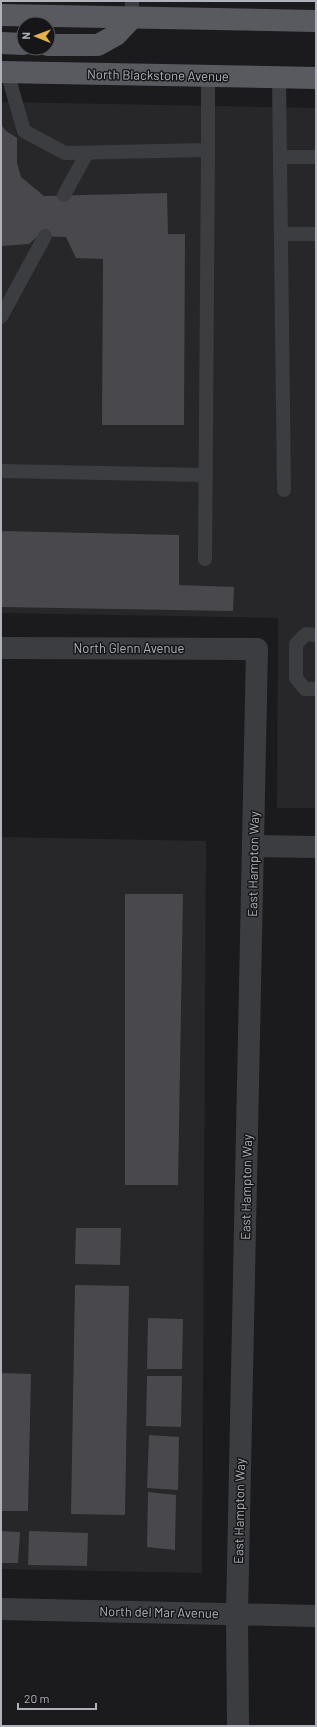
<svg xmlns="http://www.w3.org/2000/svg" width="317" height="1727" viewBox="0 0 317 1727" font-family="Barlow,sans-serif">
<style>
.built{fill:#27272a}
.building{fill:#48484d}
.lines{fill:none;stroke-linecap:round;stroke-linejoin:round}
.lane{stroke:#3c3d41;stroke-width:14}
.street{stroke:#3c3d41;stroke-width:22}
.primary{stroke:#585a60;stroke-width:22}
.labels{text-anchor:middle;stroke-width:3;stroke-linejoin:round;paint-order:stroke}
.street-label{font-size:13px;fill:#afb2bb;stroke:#161618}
</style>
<rect width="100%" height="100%" fill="#1b1b1d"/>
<g class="built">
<polygon points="1,102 316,108 316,808 277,808 278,618 1,613"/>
<polygon points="1,837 206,841 202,1573 1,1569"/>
</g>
<g class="building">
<polygon points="1,124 6,131 17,138 17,163 21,177 44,196 167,193 168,234 185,234 184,425 102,425 103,259 76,258 66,237 38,236 29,244 1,246"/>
<polygon points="1,531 179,535 179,585 234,587 233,611 1,607"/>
<polygon points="125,894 183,894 178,1185 125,1185"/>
<polygon points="76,1228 121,1228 120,1265 75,1264"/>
<polygon points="75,1285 129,1286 125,1515 71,1514"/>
<polygon points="148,1318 183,1319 182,1369 147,1369"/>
<polygon points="1,1373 31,1374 28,1511 1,1511"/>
<polygon points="147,1376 182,1376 181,1427 146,1426"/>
<polygon points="149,1435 179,1437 178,1490 147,1488"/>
<polygon points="148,1492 176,1495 175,1550 147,1547"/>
<polygon points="1,1531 20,1532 18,1563 1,1563"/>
<polygon points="29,1531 88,1533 87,1566 28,1565"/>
</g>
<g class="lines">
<g class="lane">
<polyline points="132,18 132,1"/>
<polyline points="7,72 24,131 65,153 208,150 208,76"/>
<polyline points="279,77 284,490"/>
<polyline points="281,157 316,157"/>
<polyline points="64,195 87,153"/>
<polyline points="281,234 316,234"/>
<polyline points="1,317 45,236"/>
<polyline points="1,471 206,475"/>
<polyline points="205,559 208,150"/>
<polyline points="316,635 306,634 296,644 296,678 305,689 316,689"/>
</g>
<g class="street">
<polyline points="1,648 257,649 237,1614 238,1726"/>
<polyline points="253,846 316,847"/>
<polyline points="1,1609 316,1616"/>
</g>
<g class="primary">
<polyline points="1,15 316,21"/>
<polyline points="1,43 24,44"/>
<polyline points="48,45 98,45 116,35 132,18"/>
<polyline points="1,72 316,78"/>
</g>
</g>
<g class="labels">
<g class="street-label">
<text transform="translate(158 75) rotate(1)" y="5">North Blackstone Avenue</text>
<text x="129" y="653">North Glenn Avenue</text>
<text transform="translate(253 864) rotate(-89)" y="5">East Hampton Way</text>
<text transform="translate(246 1187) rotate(-89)" y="5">East Hampton Way</text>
<text transform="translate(239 1511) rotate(-89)" y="5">East Hampton Way</text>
<text transform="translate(159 1612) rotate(1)" y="5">North del Mar Avenue</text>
</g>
</g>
<rect width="317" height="1727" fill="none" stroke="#afb2bb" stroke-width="4"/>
<g transform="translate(36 36) rotate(271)"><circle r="19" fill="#161618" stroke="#535459"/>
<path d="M0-3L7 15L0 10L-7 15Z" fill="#e4b14c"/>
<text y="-6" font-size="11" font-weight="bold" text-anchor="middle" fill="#afb2bb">N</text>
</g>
<path d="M18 1703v6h78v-6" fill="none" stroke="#afb2bb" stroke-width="2"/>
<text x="24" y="1703" font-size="12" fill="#afb2bb" stroke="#161618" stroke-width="3" paint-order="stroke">20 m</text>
</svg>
